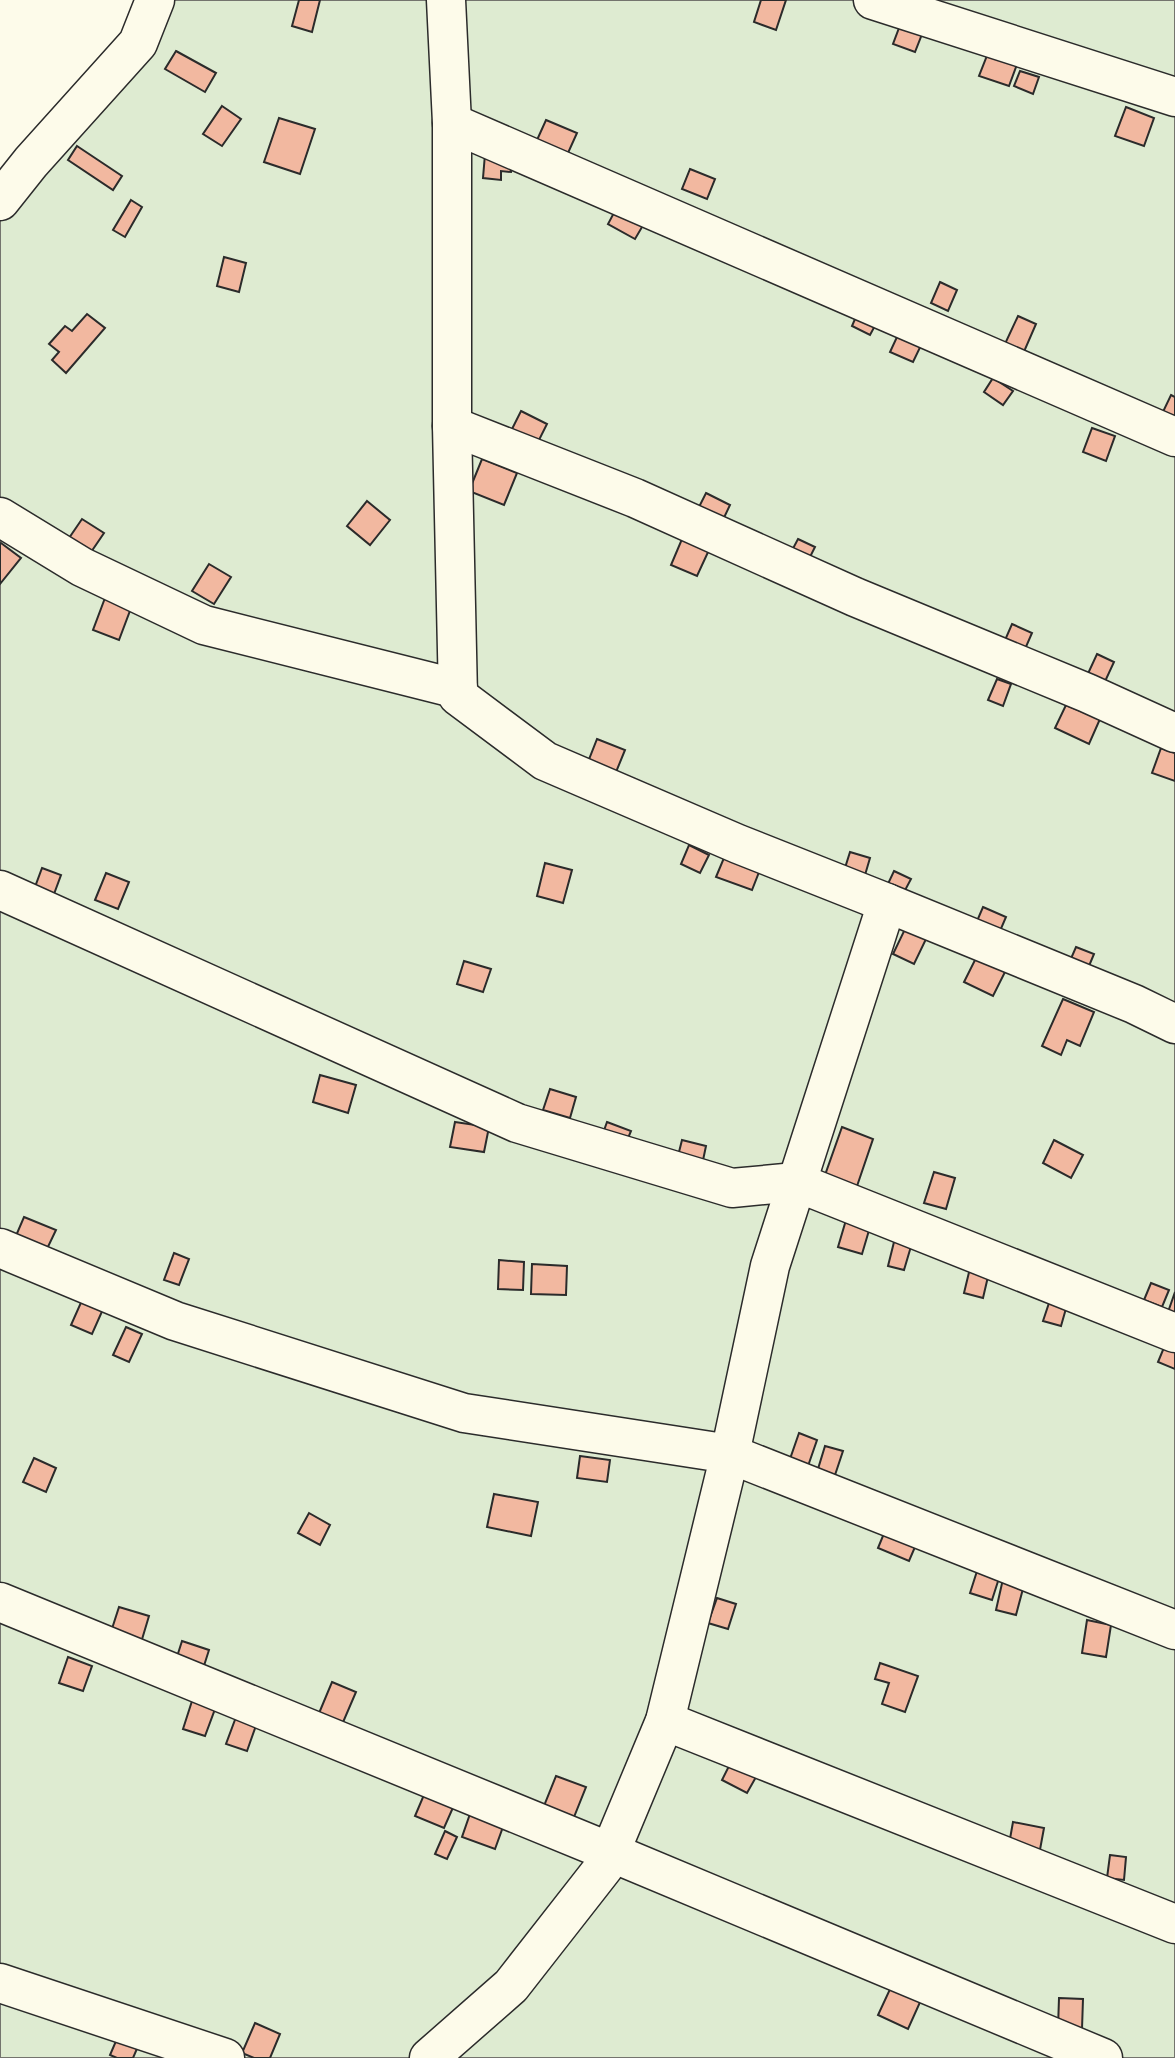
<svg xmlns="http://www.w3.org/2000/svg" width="1175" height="2058" viewBox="0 0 1175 2058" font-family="'IBM Plex Sans',sans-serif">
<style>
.green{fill:#deebd1;stroke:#74746e;stroke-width:2}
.building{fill:#f2b8a0;stroke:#2b2b2b;stroke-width:2}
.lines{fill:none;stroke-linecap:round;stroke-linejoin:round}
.minor-casing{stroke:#2b2b2b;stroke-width:41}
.minor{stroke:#fdfbea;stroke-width:38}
</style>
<rect width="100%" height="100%" fill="#fdfbea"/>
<polygon class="green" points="138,0 1175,0 1175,2058 0,2058 0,200 120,76"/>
<g class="building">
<polygon points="299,0 320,0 312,32 292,26"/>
<polygon points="761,0 786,0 776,30 754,22"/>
<polygon points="902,20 924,29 915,52 893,44"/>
<polygon points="990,48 1019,59 1009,86 979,76"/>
<polygon points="176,51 216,73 205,92 165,69"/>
<polygon points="1020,71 1039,77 1033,94 1014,86"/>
<polygon points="222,106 241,119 222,146 203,134"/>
<polygon points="1126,107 1154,118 1144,146 1115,136"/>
<polygon points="279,118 315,129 300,174 264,162"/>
<polygon points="546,120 577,133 568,153 537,140"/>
<polygon points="77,146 122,176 113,190 68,160"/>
<polygon points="485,154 512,157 511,172 501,171 501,180 483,178"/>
<polygon points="690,169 715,179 707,199 682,189"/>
<polygon points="131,200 142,207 125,237 113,230"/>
<polygon points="617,207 645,222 635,239 608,224"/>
<polygon points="224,257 246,263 239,292 217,286"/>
<polygon points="940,282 957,290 948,311 931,303"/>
<polygon points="858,312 877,322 870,335 852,326"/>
<polygon points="87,314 105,328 66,373 52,360 59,352 49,344 65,326 72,331"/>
<polygon points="1018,316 1036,324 1023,354 1004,346"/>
<polygon points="903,324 926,335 913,362 890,352"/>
<polygon points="993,378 1013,391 1003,405 984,392"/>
<polygon points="1171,395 1175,397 1175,426 1160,418"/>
<polygon points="521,411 547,424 535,448 509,435"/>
<polygon points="1092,428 1115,436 1106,461 1083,452"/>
<polygon points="482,459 517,473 504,505 469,491"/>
<polygon points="706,493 730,505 721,524 696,513"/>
<polygon points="367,501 390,520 370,545 347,526"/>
<polygon points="82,519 104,533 87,558 65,544"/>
<polygon points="682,539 709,550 697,576 671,565"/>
<polygon points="798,539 815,547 806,565 789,556"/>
<polygon points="1,543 21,558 0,584 0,544"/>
<polygon points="209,564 231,577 214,604 192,591"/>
<polygon points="105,598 131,608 119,640 93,630"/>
<polygon points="1012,624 1032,633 1022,656 1002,647"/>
<polygon points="1097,654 1114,662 1102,688 1085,680"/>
<polygon points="997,679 1011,684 1003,706 988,700"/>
<polygon points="1066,705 1100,719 1089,744 1055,728"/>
<polygon points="597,739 625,750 614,777 586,767"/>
<polygon points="1161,748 1175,753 1175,781 1152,773"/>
<polygon points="689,845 709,855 700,873 681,864"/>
<polygon points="850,852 870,858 865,875 845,868"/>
<polygon points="726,853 761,867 752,890 716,877"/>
<polygon points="545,863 572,870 563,903 537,896"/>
<polygon points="42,868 61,875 54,894 35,887"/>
<polygon points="894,871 911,879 902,896 886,888"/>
<polygon points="106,873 129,882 118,909 95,900"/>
<polygon points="983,907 1006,917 997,938 974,928"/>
<polygon points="906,927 927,937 914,964 893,954"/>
<polygon points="1076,947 1094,954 1084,978 1066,970"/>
<polygon points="978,954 1007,968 993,996 964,982"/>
<polygon points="464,961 491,969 483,992 457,984"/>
<polygon points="1063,999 1094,1012 1080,1046 1067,1040 1061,1055 1042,1046"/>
<polygon points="320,1075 356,1085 348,1113 313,1102"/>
<polygon points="550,1089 576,1097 570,1118 543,1110"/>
<polygon points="455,1122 489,1127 484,1152 450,1147"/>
<polygon points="607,1122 631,1131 624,1148 601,1139"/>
<polygon points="842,1127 873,1139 856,1189 824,1178"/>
<polygon points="682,1140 706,1146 702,1165 677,1160"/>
<polygon points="1054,1140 1083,1155 1071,1178 1043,1163"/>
<polygon points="934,1172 955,1178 946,1209 924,1203"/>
<polygon points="24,1217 56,1230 46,1251 15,1238"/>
<polygon points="846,1220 870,1227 862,1254 838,1247"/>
<polygon points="895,1238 912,1243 904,1270 888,1266"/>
<polygon points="174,1253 189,1259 179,1285 164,1280"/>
<polygon points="499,1260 524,1262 523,1290 498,1289"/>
<polygon points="532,1264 567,1266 566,1295 531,1294"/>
<polygon points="971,1264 990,1268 983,1298 964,1293"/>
<polygon points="1151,1283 1169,1290 1162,1307 1144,1300"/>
<polygon points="1175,1292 1175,1318 1167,1315"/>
<polygon points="83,1298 104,1307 92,1334 71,1325"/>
<polygon points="1050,1300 1067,1305 1061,1326 1043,1321"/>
<polygon points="126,1327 142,1334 129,1362 113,1355"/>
<polygon points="1165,1345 1175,1349 1175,1369 1158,1362"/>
<polygon points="799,1433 817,1440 808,1466 790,1459"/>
<polygon points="825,1446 843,1451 835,1475 818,1469"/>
<polygon points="580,1456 610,1460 607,1482 577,1478"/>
<polygon points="34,1458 56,1468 46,1492 23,1482"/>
<polygon points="494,1494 538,1502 531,1536 487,1527"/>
<polygon points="309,1513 330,1525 320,1545 298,1533"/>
<polygon points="887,1526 918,1540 909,1561 878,1548"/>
<polygon points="978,1568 1000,1575 992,1600 970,1593"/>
<polygon points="1003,1579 1024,1585 1016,1615 996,1610"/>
<polygon points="717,1598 736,1604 728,1629 708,1623"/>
<polygon points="119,1607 149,1616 140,1646 109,1638"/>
<polygon points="1087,1620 1111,1625 1106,1657 1082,1653"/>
<polygon points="182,1641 209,1650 202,1672 175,1663"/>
<polygon points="68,1657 92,1666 83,1691 59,1683"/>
<polygon points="880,1663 918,1676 905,1712 882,1704 889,1683 875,1679"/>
<polygon points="332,1682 356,1692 341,1727 317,1718"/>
<polygon points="192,1701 215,1709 205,1736 183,1729"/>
<polygon points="239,1709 259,1717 247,1751 226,1744"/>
<polygon points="730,1764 756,1777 747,1793 722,1780"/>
<polygon points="556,1776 586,1787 574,1817 544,1806"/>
<polygon points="426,1790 455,1803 444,1828 415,1816"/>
<polygon points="471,1811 504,1824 495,1849 462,1837"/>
<polygon points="1013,1822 1044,1828 1039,1855 1008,1850"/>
<polygon points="445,1831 457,1837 447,1859 435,1854"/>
<polygon points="1110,1855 1126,1857 1124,1880 1107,1878"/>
<polygon points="891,1987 921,2000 908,2029 878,2015"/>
<polygon points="1059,1998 1083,1999 1082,2029 1058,2028"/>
<polygon points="255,2023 280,2034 270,2058 254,2058 242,2053"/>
<polygon points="119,2034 139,2044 133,2058 117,2058 110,2055"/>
</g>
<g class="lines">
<defs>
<g id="minor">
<polyline points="446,0 452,123 452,426 458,696 545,761 738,844 887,903 770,1266 730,1454 1175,1630"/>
<polyline points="873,0 1175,97"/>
<polyline points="452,123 1175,437"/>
<polyline points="0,201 31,162 138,43 155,0"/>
<polyline points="452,426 635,498 855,597 1087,693 1175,733"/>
<polyline points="0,517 82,567 204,625 458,689"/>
<polyline points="0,890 517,1123 732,1188 796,1182 1175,1333"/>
<polyline points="887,903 1134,1004 1175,1024"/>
<polyline points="0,1248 175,1321 464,1413 730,1454 665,1721 604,1867 511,1986 429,2058"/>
<polyline points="0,1602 610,1852 1103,2058"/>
<polyline points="665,1721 1175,1924"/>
<polyline points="0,1983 225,2058"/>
</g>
</defs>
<use href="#minor" class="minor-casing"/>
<use href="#minor" class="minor"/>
</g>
</svg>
